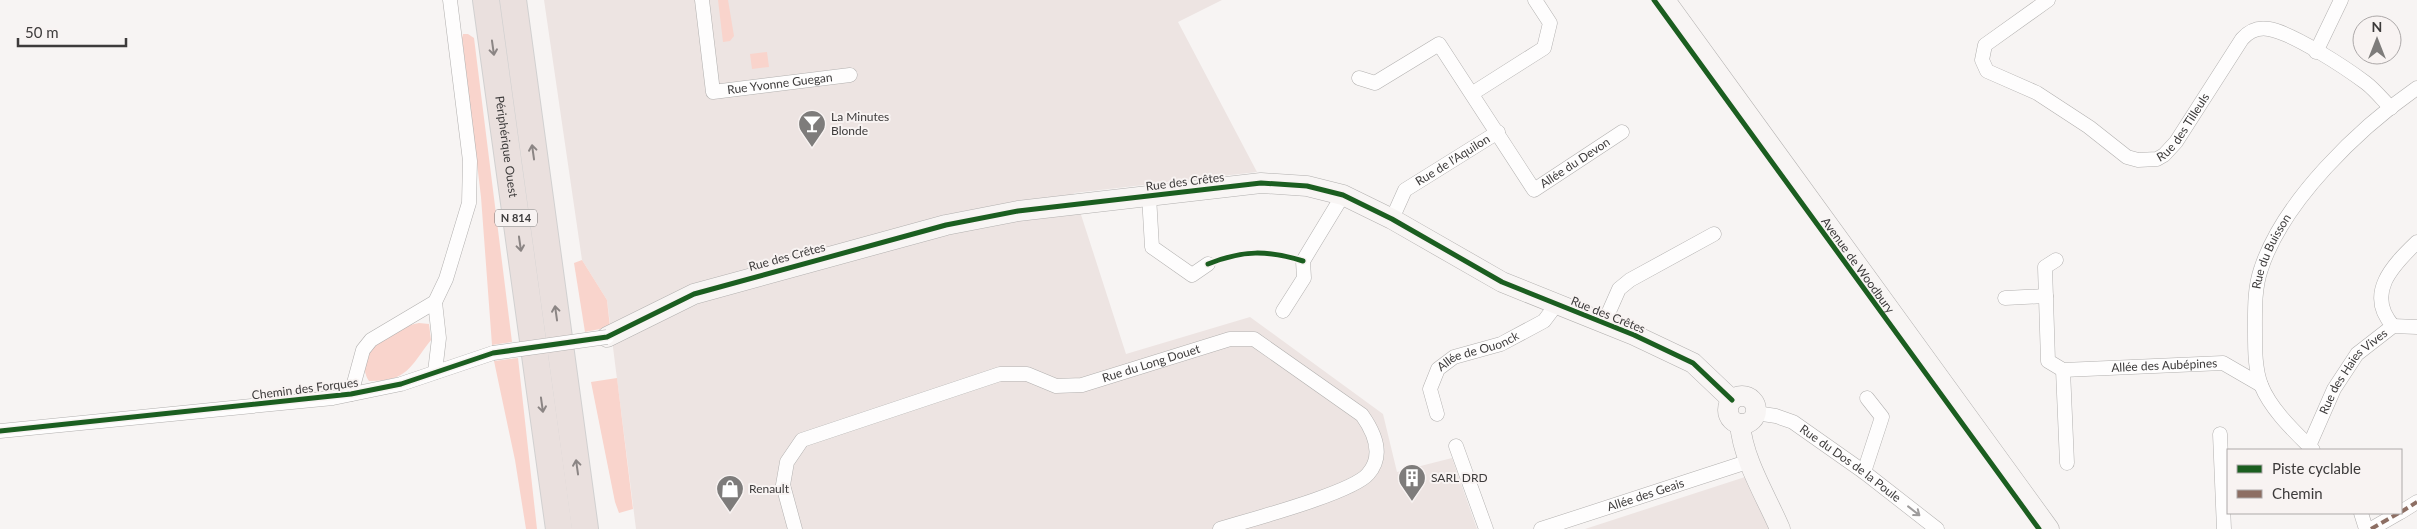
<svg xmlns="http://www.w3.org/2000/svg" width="2417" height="529" viewBox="0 0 2417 529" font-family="Lato,sans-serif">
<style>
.built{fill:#ede4e2}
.green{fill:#f9d4cc}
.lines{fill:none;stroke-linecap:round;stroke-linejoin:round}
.street-casing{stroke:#b2b0af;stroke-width:15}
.secondary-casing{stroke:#b2b0af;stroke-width:21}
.highway-casing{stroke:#d1d0d0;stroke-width:28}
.street{stroke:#fefdfd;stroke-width:14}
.secondary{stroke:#f8f5f4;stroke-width:20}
.highway{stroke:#eae0de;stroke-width:26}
.street-bridge-casing{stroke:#b2b0af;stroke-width:15;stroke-linecap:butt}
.street-bridge{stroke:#fefdfd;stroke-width:14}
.quiet{stroke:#8d6e63;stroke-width:4;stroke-dasharray:8 4;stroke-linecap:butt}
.cycleway-casing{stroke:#f8f3f2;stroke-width:8}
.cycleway{stroke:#1b5e20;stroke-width:5}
.oneway{stroke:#8b8584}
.oneway2{stroke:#9e9c9c}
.labels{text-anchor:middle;stroke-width:4;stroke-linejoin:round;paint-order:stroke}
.shield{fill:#f8f3f2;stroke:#757272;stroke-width:1}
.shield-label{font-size:11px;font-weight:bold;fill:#3d3b3b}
.street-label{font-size:12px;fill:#3d3b3b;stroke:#f8f3f2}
.poi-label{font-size:12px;fill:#3d3b3b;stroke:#f8f3f2;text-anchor:start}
</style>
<rect width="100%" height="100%" fill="#f7f4f3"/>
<g class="built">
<polygon points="544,0 1222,0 1178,22 1257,172 1074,193 1126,354 1250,317 1383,414 1397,472 1452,458 1477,529 636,529 607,300 582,260"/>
<polygon points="1745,477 1771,529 1585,529"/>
</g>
<g class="green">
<polygon points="718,0 728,0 734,36 730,41 723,42"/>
<polygon points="463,34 468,34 474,38 512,342 492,345 481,197 462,38"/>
<polygon points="767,52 769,67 752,69 750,54"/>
<polygon points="582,260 607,300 610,327 585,332 574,263"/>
<path d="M419,323l10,1 2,16c-22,28 -23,41 -62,41 -18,-30 26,-54 50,-58z"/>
<polygon points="518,358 537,529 526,529 515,460 494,361"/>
<polygon points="617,378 633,509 619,513 615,502 591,382"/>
</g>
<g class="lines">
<defs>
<g id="street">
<path id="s1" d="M702,0l11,92 137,-17"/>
<path id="s2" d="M2048,0l-63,45 -3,15 5,11 50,22 52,34 38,30 11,3 19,-1 7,-4 12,-13 66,-103c7,-8 16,-12 27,-10 24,4 77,39 97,54 9,7 17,17 25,25"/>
<polyline points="2316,52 2341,0"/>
<path id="s3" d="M1359,78l16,5 64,-39 95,146 88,-58"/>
<polyline points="1473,93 1544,48 1550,23 1535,0"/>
<polyline points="1149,196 1152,247 1192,275 1208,264"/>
<path id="s4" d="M1392,219l13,-29 93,-58"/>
<path id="s5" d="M2056,260l-11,7 3,94 15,9 160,-7 38,22"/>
<polyline points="2005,298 2046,296"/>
<polyline points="435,302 439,338 435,372"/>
<polyline points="1283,311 1304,278 1303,261 1343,195"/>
<polyline points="1604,323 1619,289 1630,280 1714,234"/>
<path d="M2393,326c-28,-32 -1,-60 24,-84"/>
<polyline points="2063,370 2067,463"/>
<polyline points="351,394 363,350 371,340 435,302 446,279 469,203 470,161 450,0"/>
<path id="s6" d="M1756,413l20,3 17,6 71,50 73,57"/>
<path id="s7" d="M1437,414l-7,-25 8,-20 16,-12 47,-13 43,-23 12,-16"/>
<polyline points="0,431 333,398 401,384 493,353"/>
<polyline points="2220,434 2224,529"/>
<polyline points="1456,446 1486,529"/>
<path id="s8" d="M2309,446l25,-57 23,-35 36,-28 24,1"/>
<path id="s9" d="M2313,450c-18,-18 -42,-40 -52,-65 -6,-16 -6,-35 -6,-52 0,-21 -1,-44 6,-64 22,-68 98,-141 156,-181"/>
<polyline points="1864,472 1882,417 1867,398"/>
<polyline points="2401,512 2417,502"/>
<polyline points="2361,513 2366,529"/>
<path id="s10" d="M795,529l-12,-44 4,-23 15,-22 198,-66h27l29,12 26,-1 148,-46h24l108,76c12,17 23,40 6,59 -16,19 -119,46 -148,55"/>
<path id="s11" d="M1541,529l209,-68"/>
<polyline points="2371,529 2399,513"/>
</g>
<g id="secondary">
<path id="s12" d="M1665,0l384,529"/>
<polyline points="607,337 694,294 946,225 1018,211 1261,183 1307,186 1343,195 1392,219 1502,282 1634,335 1693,363 1732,400"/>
<circle cx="1742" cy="410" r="14"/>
<path d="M1740,424c3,36 26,72 40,105"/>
</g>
<g id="highway">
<path id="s13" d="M486,0l73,529"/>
<polyline points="513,0 585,529"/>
</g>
</defs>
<use href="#street" class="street-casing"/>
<use href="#secondary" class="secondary-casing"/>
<use href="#highway" class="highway-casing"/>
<use href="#street" class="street"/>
<use href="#secondary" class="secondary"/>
<use href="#highway" class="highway"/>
<defs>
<polyline id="street-bridge" points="493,353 607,337"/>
</defs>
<use href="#street-bridge" class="street-bridge-casing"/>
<use href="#street-bridge" class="street-bridge"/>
<g class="quiet">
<polyline points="2401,512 2417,502"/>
<polyline points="2371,529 2399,513"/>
</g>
<defs>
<g id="cycleway">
<polyline points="1654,0 2039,529"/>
<path d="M1208,264c35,-14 59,-14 95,-3"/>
<polyline points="0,431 351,394 401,384 493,353 607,337 694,294 946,225 1018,211 1261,183 1307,186 1343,195 1392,219 1502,282 1634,335 1693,363 1732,400"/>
</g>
</defs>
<use href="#cycleway" class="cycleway-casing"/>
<use href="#cycleway" class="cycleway"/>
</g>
<defs><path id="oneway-shaft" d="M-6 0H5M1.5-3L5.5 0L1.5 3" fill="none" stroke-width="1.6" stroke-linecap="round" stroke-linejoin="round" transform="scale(1.25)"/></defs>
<g class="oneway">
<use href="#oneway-shaft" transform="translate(493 48) rotate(82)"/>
<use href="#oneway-shaft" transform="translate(533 152) rotate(-98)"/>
<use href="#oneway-shaft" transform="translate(520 244) rotate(82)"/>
<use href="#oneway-shaft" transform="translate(556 313) rotate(-98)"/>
<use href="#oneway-shaft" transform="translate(542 405) rotate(82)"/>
<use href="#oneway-shaft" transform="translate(577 467) rotate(-98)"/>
</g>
<use class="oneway2" href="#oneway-shaft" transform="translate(1914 511) rotate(38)"/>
<defs>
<symbol id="bar-pin" viewBox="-11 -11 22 30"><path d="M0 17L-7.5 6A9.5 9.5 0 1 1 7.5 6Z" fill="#7e7c7b" stroke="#f8f3f2"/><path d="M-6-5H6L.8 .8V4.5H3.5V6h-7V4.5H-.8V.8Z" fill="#fff"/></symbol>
<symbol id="building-pin" viewBox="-11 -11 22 30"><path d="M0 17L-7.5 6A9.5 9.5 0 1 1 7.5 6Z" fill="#7e7c7b" stroke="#f8f3f2"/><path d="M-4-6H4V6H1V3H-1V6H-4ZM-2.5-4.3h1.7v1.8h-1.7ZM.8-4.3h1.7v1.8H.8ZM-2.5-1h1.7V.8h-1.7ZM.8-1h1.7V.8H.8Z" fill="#fff"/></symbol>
<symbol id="shop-pin" viewBox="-11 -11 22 30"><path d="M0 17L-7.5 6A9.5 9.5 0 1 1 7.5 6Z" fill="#7e7c7b" stroke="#f8f3f2"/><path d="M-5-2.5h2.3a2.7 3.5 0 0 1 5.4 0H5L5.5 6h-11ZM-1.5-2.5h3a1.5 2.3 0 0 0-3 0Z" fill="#fff"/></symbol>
</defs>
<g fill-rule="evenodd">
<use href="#bar-pin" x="796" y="108" width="32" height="43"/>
<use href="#building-pin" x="1396" y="462" width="32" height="43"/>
<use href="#shop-pin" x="714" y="473" width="32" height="43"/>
</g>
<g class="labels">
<rect class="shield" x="495" y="209.5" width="42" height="17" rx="4"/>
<g class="shield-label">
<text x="516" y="222">N 814</text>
</g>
<g class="street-label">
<text dy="4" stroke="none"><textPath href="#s1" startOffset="160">Rue Yvonne Guegan</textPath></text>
<text dy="4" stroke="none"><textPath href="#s2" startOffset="342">Rue des Tilleuls</textPath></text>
<text dy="4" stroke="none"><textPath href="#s13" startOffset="148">Périphérique Ouest</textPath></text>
<text dy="4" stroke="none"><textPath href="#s4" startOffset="88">Rue de l'Aquilon</textPath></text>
<text dy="4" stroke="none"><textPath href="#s3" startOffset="315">Allée du Devon</textPath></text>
<text transform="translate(1185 182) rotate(-7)" y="4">Rue des Crêtes</text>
<text dy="4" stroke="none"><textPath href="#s9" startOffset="221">Rue du Buisson</textPath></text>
<text transform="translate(787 257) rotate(-15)" y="4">Rue des Crêtes</text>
<text dy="4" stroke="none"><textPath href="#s12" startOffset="328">Avenue de Woodbury</textPath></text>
<text transform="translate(1608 315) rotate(22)" y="4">Rue des Crêtes</text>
<text dy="4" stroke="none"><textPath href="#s7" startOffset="92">Allée de Ouonck</textPath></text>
<text dy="4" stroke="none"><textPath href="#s10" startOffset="461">Rue du Long Douet</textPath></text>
<text dy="4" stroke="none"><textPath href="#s5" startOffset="226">Allée des Aubépines</textPath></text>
<text dy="4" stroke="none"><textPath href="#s8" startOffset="88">Rue des Haies Vives</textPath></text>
<text transform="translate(305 389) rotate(-7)" y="4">Chemin des Forques</text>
<text dy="4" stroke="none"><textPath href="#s6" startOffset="109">Rue du Dos de la Poule</textPath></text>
<text dy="4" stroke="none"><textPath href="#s11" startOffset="110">Allée des Geais</textPath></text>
</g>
<g class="poi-label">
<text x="831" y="121">La Minutes<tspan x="831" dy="14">Blonde</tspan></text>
<text x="1431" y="482">SARL DRD</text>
<text x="749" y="493">Renault</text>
</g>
</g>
<rect x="2227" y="449" width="175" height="65" fill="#f8f3f2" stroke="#ada9a9"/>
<rect x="2237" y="465" width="25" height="8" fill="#1b5e20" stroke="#ada9a9"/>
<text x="2272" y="474" font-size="15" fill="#3d3b3b">Piste cyclable</text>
<rect x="2237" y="490" width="25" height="8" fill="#8d6e63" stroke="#ada9a9"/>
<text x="2272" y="499" font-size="15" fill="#3d3b3b">Chemin</text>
<g transform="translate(2377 40)"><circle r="24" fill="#f8f3f2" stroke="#ada9a9"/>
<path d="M0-4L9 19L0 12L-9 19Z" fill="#7e7c7b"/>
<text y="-8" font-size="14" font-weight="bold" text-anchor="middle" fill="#3d3b3b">N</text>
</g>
<path d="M18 38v8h108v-8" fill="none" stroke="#3d3b3b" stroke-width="2.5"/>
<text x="25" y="38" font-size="15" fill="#3d3b3b" stroke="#f8f3f2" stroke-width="4" paint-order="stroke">50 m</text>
</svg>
